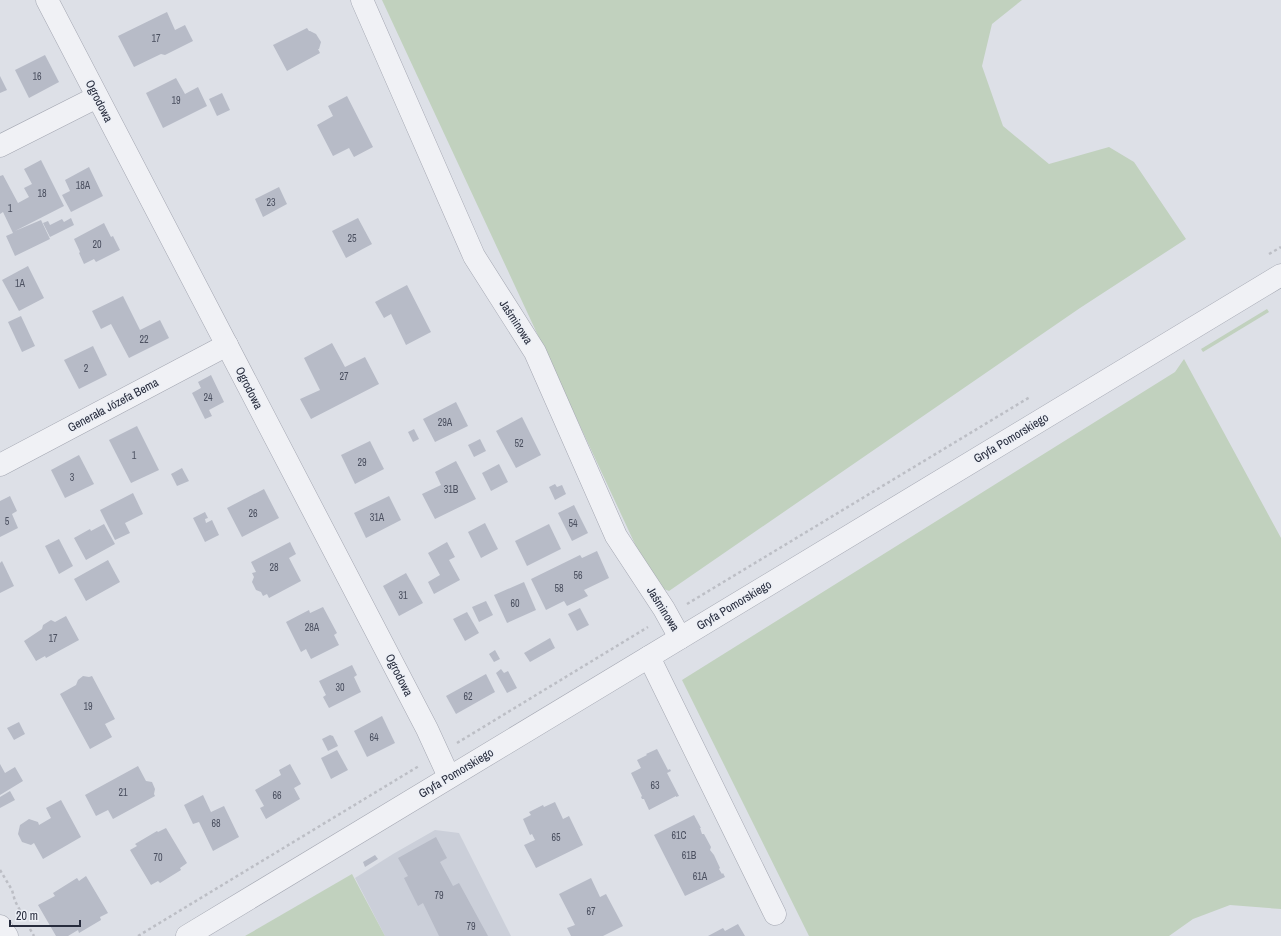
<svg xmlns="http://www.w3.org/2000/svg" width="1281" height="936" viewBox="0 0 1281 936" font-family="'Archivo Narrow',sans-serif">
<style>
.built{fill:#cbcfd9}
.green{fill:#c1d1be}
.building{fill:#b7bbc7}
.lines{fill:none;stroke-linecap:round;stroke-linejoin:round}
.minor-casing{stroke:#a3a6b1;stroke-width:23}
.path{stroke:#bcbec5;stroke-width:2.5;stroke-dasharray:3 3;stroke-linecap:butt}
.minor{stroke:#f0f1f5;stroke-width:22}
.labels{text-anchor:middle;stroke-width:3;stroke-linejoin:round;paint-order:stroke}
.number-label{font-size:10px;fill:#4b5060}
.street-label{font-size:12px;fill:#272c3d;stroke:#eceff5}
</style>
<rect width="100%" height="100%" fill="#dde0e7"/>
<polygon class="built" points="435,830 459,833 511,936 385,936 355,878 393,854"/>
<g class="green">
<polygon points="382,0 1022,0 992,24 982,66 1003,126 1049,164 1109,147 1134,162 1186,239 1080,308 669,591 654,585"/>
<polygon points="1267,309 1269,312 1203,352 1201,349"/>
<polygon points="1184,359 1281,538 1281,909 1230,905 1193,919 1169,936 809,936 682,680 1175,372"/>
<polygon points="352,874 385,936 245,936"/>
</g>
<g class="building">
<polygon points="167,12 175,30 185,25 193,41 165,55 161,54 134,67 118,36"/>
<polygon points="307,28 309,31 310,31 316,34 321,42 319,49 318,49 320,53 287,71 273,45"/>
<polygon points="45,55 59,82 29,98 15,70"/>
<polygon points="0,76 7,90 0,93"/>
<polygon points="176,78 185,94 198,87 207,106 163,128 146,93"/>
<polygon points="222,93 230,110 217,116 209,99"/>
<polygon points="347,96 373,147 354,157 349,148 333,156 317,125 333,116 328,106"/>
<polygon points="41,160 64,206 15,231 41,220 50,239 15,256 6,236 13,233 3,212 0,214 0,176 3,175 18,203 29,197 24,188 32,184 24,169"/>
<polygon points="89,167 103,196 71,212 62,195 70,191 65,180"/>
<polygon points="279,187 287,204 263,217 255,199"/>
<polygon points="71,218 74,225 50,237 43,223 48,221 50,225 62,219 64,222"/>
<polygon points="358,218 372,244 346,258 332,231"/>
<polygon points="104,223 111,237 113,236 120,250 96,262 94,259 84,264 79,253 80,252 74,239"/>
<polygon points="28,266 44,298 19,311 2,280"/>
<polygon points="407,285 431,332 406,345 391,314 384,318 375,302"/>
<polygon points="123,296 140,330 160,320 169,338 129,358 111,324 101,329 92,311"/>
<polygon points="21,316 35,346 22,352 8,322"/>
<polygon points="332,343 345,367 365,357 379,384 311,419 300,399 320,390 304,358"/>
<polygon points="93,346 107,375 79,389 64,360"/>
<polygon points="211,375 224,402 209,410 212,416 205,419 192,393 201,388 198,382"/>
<polygon points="456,402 468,426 435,442 423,419"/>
<polygon points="522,417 541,455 516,468 496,431"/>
<polygon points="137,426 159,470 131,483 109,440"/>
<polygon points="414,429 419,439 413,442 408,432"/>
<polygon points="480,439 486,451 474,457 468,445"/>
<polygon points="370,441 384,469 355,484 341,455"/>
<polygon points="79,455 94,484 65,498 51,470"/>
<polygon points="456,461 476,499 435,519 422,494 441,485 435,472"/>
<polygon points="499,464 508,482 491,491 482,473"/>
<polygon points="182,468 189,481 177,486 171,474"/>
<polygon points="555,484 557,487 562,485 566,494 555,500 549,487"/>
<polygon points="264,489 279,518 242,537 227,508"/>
<polygon points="133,493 143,514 125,523 130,533 115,540 100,510"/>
<polygon points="10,496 17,511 12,514 18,528 0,537 0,501"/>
<polygon points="389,496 401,520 366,538 354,513"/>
<polygon points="574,505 588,533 572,541 558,513"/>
<polygon points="205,512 208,518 205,519 206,523 212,520 219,535 205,542 193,518"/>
<polygon points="485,523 498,549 481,558 468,532"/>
<polygon points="104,524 115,544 86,560 74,538 90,529 91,531"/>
<polygon points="549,524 561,549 527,566 515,541"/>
<polygon points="59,539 73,566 59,574 45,546"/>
<polygon points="290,542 296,554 289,558 301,581 269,598 267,594 263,596 261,592 256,590 252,582 254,577 252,573 256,572 251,562"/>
<polygon points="447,542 455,557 449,560 460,580 434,594 428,582 440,575 428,553"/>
<polygon points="597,551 609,578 584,590 588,596 567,606 564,601 546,610 531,579 580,555 582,558"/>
<polygon points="108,560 120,582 86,601 74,579"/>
<polygon points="2,561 14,586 0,593 0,563"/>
<polygon points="406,573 423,603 399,616 383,586"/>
<polygon points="524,582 536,610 507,623 494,595"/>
<polygon points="486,601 493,615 479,622 472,607"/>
<polygon points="323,607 337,633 334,635 339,645 311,659 306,649 301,652 286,622 309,610 310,613"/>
<polygon points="580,608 589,625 577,631 568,614"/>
<polygon points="467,612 479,633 465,641 453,619"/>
<polygon points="66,616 79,640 46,658 45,656 36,661 24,641 42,629 43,625 51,620 55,622"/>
<polygon points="550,638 555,648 530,662 524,653"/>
<polygon points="495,650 500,659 494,662 489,654"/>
<polygon points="352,665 357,675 354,677 361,692 329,708 323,697 326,695 319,681"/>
<polygon points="501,669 504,673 508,671 517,688 507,693 496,673"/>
<polygon points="486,674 495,692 456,714 446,696"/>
<polygon points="83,676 89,677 92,676 115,719 105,724 112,737 90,749 60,694 76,685 78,680"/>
<polygon points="382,716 395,743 367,757 354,731"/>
<polygon points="19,722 25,734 14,740 7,728"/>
<polygon points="330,735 333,736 338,746 328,751 322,739"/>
<polygon points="657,749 668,770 670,769 671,771 667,773 679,796 676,797 676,796 649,810 644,799 642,799 641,797 642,796 631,773 641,768 637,760 647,755 646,754"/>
<polygon points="337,750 348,770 331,779 321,758"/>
<polygon points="0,764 5,773 15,767 23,781 0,795"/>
<polygon points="290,764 301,784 294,788 300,799 266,819 260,808 264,806 255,790 281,775 279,770"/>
<polygon points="138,766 146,781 152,782 155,789 154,794 155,796 113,819 108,810 96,816 85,795"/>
<polygon points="10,791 15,800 0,808 0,797"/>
<polygon points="203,795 211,812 224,806 239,837 213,851 199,822 193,824 184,805"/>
<polygon points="61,800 81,837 43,859 34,843 31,845 22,842 18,834 20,825 29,819 38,822 39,825 51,818 46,808"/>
<polygon points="555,802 563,819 569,816 583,845 536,868 524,845 535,840 532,834 530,835 523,819 531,815 529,812 543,805 544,807"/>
<polygon points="694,815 701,828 700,828 702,834 704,834 711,847 710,850 714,855 720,868 719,869 722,874 723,873 725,877 685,896 654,835"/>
<polygon points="166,828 187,863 180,868 181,870 160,883 158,881 151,885 130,850 137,846 135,844 157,831 158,832"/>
<polygon points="436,837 447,858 440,862 453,886 459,883 488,936 439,936 423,903 418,906 404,878 408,876 398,858"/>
<polygon points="375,855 378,859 365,867 363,862"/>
<polygon points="86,876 108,913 100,917 101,920 79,933 78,930 68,936 56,936 38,905 55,896 53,893 77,878 79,881"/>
<polygon points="591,878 600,897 606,894 623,926 603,936 571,936 567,928 575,925 559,894"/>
<polygon points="738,924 745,936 708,936 723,928 725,931"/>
</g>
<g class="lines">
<defs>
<g id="minor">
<polyline points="47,0 427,729 449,777"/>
<polyline points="362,0 474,256 535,352 616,536 664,609 680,638"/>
<polyline points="0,146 97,97"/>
<polyline points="0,465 227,345"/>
<polyline points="649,657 775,914"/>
<polyline points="0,926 7,936"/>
<polyline points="187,936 1281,275"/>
</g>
</defs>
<use href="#minor" class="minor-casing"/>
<g class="path">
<polyline points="1269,254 1281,247"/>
<polyline points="687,604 1030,397"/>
<polyline points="457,743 648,627"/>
<polyline points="0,870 12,890 15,901 23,916"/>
<polyline points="30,929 34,936"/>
<polyline points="138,936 419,766"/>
</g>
<use href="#minor" class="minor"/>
</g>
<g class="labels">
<g class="number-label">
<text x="156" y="42">17</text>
<text x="37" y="80">16</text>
<text x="176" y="104">19</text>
<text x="83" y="189">18A</text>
<text x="42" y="197">18</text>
<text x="271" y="206">23</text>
<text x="10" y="212">1</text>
<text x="352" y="242">25</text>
<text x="97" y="248">20</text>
<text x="20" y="287">1A</text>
<text x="144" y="343">22</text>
<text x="86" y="372">2</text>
<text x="344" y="380">27</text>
<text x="208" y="401">24</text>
<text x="445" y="426">29A</text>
<text x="519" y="447">52</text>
<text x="134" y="459">1</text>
<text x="362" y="466">29</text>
<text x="72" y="481">3</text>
<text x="451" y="493">31B</text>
<text x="253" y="517">26</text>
<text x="377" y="521">31A</text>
<text x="7" y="525">5</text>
<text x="573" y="527">54</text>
<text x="274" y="571">28</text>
<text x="578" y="579">56</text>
<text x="559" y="592">58</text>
<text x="403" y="599">31</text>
<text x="515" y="607">60</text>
<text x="312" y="631">28A</text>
<text x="53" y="642">17</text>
<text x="340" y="691">30</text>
<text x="468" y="700">62</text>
<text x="88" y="710">19</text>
<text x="374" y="741">64</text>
<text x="655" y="789">63</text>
<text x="123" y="796">21</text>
<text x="277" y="799">66</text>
<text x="216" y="827">68</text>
<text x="679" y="839">61C</text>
<text x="556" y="841">65</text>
<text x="689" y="859">61B</text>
<text x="158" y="861">70</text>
<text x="700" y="880">61A</text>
<text x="439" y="899">79</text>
<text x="591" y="915">67</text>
<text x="471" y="930">79</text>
</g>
<g class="street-label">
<text transform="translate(99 101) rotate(63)" y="4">Ogrodowa</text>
<text transform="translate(516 322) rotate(57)" y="4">Jaśminowa</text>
<text transform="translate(249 388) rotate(63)" y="4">Ogrodowa</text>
<text transform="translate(113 405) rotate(-28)" y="4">Generała Józefa Bema</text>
<text transform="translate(1011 438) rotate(-31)" y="4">Gryfa Pomorskiego</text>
<text transform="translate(734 605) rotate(-31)" y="4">Gryfa Pomorskiego</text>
<text transform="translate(663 609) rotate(58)" y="4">Jaśminowa</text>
<text transform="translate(399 675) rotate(63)" y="4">Ogrodowa</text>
<text transform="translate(456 773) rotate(-31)" y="4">Gryfa Pomorskiego</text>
</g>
</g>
<path d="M10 920v6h70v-6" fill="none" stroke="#272c3d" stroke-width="2"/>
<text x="16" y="920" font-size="12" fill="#272c3d" stroke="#eceff5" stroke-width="3" paint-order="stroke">20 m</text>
</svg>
